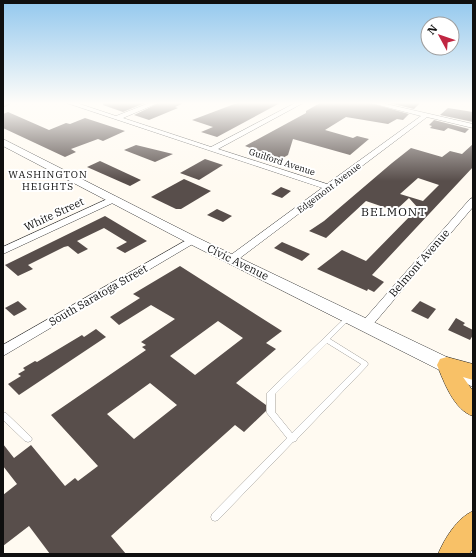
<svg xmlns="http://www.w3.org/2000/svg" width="476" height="557" viewBox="0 0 476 557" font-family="'IBM Plex Serif',serif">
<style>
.building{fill:#584e4b;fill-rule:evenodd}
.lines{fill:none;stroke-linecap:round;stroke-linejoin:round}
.service-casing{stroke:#424242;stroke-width:0.5}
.minor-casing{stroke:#424242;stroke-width:1}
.tertiary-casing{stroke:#424242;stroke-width:1}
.secondary-casing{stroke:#313131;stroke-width:1}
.primary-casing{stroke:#202020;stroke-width:1}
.service{fill:#fff;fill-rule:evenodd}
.minor{fill:#fff;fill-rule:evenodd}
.tertiary{fill:#fff;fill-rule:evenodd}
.secondary{fill:#ffeaac;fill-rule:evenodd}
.primary{fill:#f8c167;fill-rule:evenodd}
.labels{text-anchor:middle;stroke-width:4;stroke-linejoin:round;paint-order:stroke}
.far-street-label{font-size:9px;fill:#0f0f0f;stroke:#fff}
.far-neighbourhood-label{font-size:10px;letter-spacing:1px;fill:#0f0f0f;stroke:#fff}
.street-label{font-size:11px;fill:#0f0f0f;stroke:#fff}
.neighbourhood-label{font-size:12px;letter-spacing:1px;fill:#0f0f0f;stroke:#fff}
</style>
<rect width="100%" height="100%" fill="#fffaf1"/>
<g class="building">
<polygon points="103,103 145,103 123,112 103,105"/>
<polygon points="159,103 184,103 175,107 178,108 149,120 134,115"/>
<polygon points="237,103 280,103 217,137 201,132 213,127 192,120"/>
<polygon points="320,103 370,103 409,114 403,120 397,119 388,124 346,117 325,130 353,138 357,136 369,139 350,155 293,139 288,155 281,159 245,146 306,113 306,111"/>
<polygon points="389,103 420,103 414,109"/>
<polygon points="448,108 473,112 473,122 440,115"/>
<polygon points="8,112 49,130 66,123 70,124 85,118 125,131 103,141 98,139 71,149 76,152 65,157 3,128 3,114"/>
<polygon points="434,120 469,129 465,133 448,128 444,131 430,128 432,126 429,125"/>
<path d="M473,144v23l-101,108 12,7 -10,10 -6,-3 -1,2 -50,-22 25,-19 24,11 52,-53 -9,-10 -14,13 -29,-10 -40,37 -17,-7 15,-10 68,-58 19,-15 31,9 8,-6 12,3zM418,178l21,7 -16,16 -23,-7z"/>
<polygon points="136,145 173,154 155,162 124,150"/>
<polygon points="205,159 223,165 199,180 180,173"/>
<polygon points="100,161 141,180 130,186 87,167"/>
<polygon points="184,179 211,191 181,209 176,209 151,197"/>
<polygon points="281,187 291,191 282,198 271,194"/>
<polygon points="217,209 232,216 223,222 207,215"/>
<polygon points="105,216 147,241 125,253 116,248 127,242 104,228 77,241 88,249 78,254 68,246 64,247 28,265 33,269 18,276 5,265"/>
<polygon points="282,242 310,254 302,261 274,248"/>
<path d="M180,266l102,65 -16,12 10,6 -40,34 30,22v6l-22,21 -9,-7 -124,111 15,18h-76l-21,-28 -26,20v-51l14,-11 -14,-18v-22l11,14 17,-13 34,41 10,-8 3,3 20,-15 -47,-51 95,-65 -4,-3 4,-2 -5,-3 34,-23 -24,-14 -32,20 -9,-8 30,-19 -7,-4zM218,321l25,17 -48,37 -25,-19zM150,383l27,22 -43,34 -27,-25z"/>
<polygon points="18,301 27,309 14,316 5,308"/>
<polygon points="420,301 436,309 428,319 411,311"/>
<polygon points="456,318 465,323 463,325 473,330 473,335 470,340 448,330"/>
<polygon points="96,329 106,337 19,395 8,384 21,376 18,374 25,370 23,368 35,361 37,362 82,335 84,337"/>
</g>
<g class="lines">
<defs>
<g id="service">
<path d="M349,315l2,1 1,1 -22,22 37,23 1,2 -1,2 -70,73 -1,2 -3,1 -75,78 -3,1 -3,-1 -1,-3 1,-3 75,-76 -20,-25v-20l2,-2 78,-75zM327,343l34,21 -69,69 -17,-21v-18z"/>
<polygon points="3,412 6,413 31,437 32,439 31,441 28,442 25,441 3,420"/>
</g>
<g id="minor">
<polygon points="67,103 77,103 116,116 149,103 158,103 123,118 211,147 295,103 303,103 218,149 327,184 421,116 371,103 382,103 473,124 473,128 427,117 236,261 228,261 227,259 228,257 322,188"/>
<polygon points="114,196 117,197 117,201 3,254 3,247"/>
<polygon points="473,198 473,207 370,328 362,328 360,325 362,322 470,199"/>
<polygon points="192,237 197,240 196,242 3,356 3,345"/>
</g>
<polygon id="tertiary" points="3,139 196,237 453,360 473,372 473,387 188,243 3,146"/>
<polygon id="secondary" points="3,103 11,103 3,107"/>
<g id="primary">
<path d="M447,357l26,7v16l-10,-3 10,14v25c-19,-6 -29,-34 -36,-51l3,-6z"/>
<path d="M473,511v37l-4,6h-31c7,-16 19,-36 35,-43z"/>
</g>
</defs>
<use href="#service" class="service-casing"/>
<use href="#minor" class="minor-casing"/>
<use href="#tertiary" class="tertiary-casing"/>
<use href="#secondary" class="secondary-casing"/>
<use href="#primary" class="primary-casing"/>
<use href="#service" class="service"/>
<use href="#minor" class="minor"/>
<use href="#tertiary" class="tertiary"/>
<use href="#secondary" class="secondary"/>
<use href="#primary" class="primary"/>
</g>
<linearGradient id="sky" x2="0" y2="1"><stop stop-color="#93c8ee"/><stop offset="0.57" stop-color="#fffdf9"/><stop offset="1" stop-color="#fffdf9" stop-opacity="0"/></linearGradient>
<rect width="476" height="181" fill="url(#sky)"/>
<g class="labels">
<g class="far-street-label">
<text transform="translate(282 162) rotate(18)" y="3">Guilford Avenue</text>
<text transform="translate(329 188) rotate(-37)" y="3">Edgemont Avenue</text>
</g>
<g class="far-neighbourhood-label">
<text x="48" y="178">WASHINGTON<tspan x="48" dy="12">HEIGHTS</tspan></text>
</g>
<g class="street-label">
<text transform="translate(54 214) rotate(-25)" y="4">White Street</text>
<text transform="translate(238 262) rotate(26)" y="4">Civic Avenue</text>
<text transform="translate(419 263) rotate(-49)" y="4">Belmont Avenue</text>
<text transform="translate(98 295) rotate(-30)" y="4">South Saratoga Street</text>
</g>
<g class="neighbourhood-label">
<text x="394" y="216">BELMONT</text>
</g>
</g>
<rect width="476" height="557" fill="none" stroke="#0f0f0f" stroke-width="8"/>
<g transform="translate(440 36) rotate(310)"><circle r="19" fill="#ffffff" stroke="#9f9f9f"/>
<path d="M0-3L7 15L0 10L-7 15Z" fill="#c02642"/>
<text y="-6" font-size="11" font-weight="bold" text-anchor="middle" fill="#0f0f0f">N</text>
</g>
</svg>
